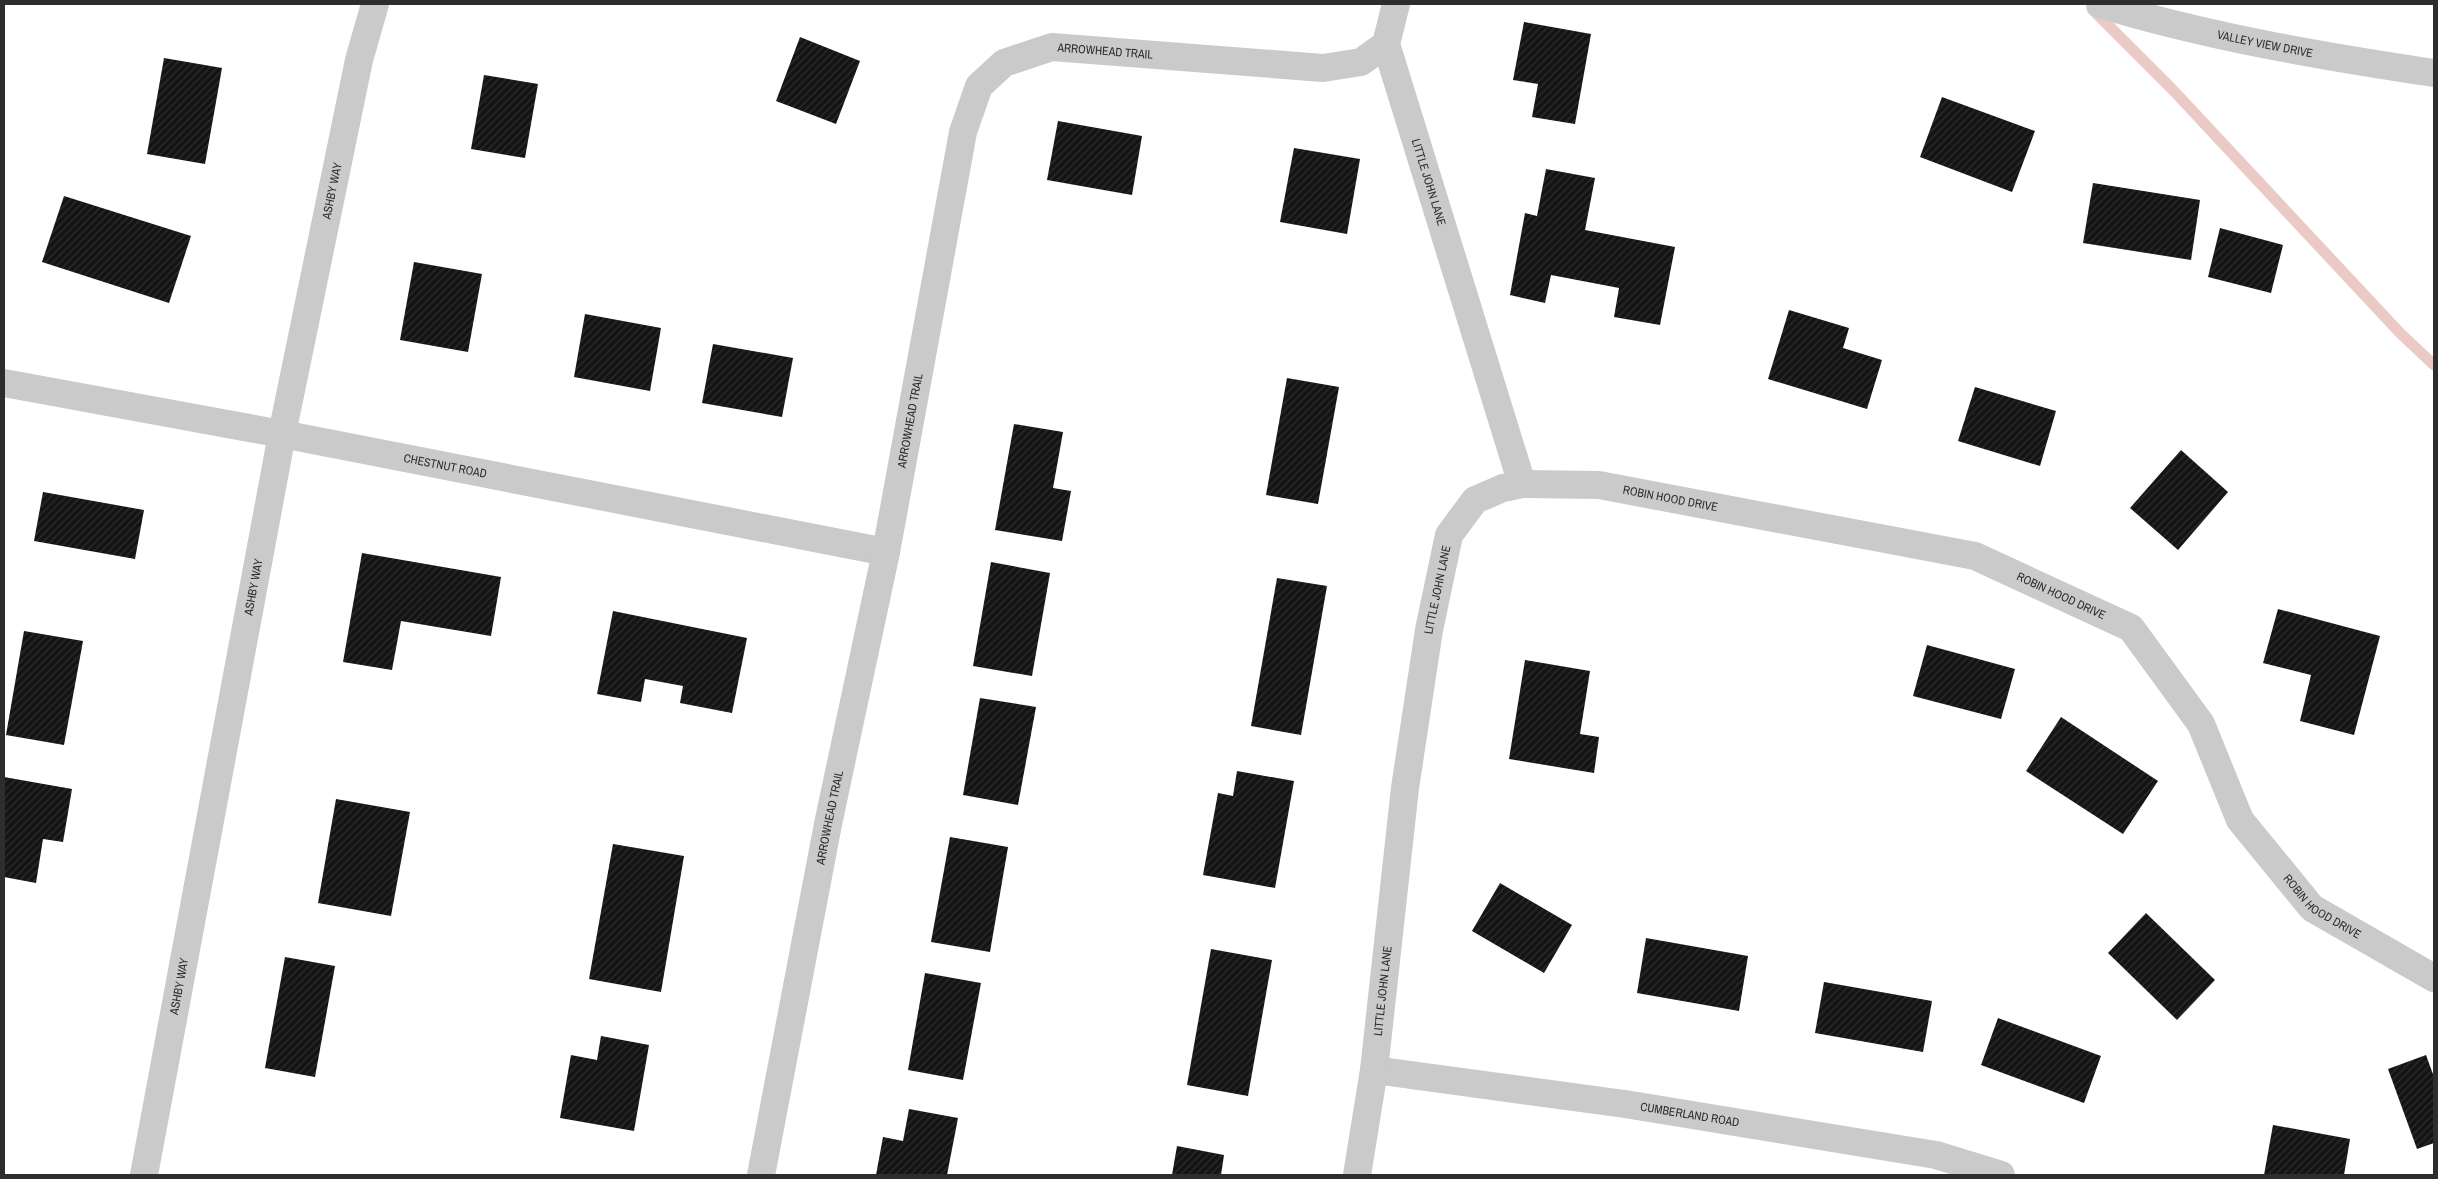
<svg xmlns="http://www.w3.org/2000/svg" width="2438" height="1179" viewBox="0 0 2438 1179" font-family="'Archivo Narrow',sans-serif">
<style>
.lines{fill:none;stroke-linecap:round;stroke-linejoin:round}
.stream{stroke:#ebcac5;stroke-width:11}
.building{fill:url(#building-hatch)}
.minor{stroke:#cacaca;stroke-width:28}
.labels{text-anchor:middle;stroke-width:5;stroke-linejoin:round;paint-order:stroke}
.street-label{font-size:12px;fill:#2d2d2d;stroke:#fff}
</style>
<defs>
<pattern id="building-hatch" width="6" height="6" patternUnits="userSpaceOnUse" patternTransform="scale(1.25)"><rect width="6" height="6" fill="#141414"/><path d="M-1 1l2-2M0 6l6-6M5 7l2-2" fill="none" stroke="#2e2e2e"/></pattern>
</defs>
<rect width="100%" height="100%" fill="#fff"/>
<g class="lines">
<polyline class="stream" points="2092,9 2172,89 2400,333 2434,365"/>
</g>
<g class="building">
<polygon points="1524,22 1591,34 1575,124 1532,117 1538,84 1513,80"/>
<polygon points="800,37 860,61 836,124 776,101"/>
<polygon points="164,58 222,68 205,164 147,154"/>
<polygon points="484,75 538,84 525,158 471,149"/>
<polygon points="1942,97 2035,131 2012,192 1920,157"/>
<polygon points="1058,121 1142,136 1132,195 1047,180"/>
<polygon points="1294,148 1360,159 1347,234 1280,222"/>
<polygon points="1546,169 1595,178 1585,230 1675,247 1660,325 1614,317 1619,288 1551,275 1545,303 1510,295 1525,213 1537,216"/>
<polygon points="2093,183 2200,200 2191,260 2083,243"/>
<polygon points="64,196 191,236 169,303 42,262"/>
<polygon points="2220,228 2283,245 2271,293 2208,277"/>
<polygon points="414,262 482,274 468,352 400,340"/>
<polygon points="1789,310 1849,328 1843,348 1882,360 1867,409 1768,379"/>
<polygon points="585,314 661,328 650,391 574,377"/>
<polygon points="713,344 793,358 782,417 702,403"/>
<polygon points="1287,378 1339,387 1318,504 1266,495"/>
<polygon points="1975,387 2056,411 2040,466 1958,441"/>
<polygon points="1014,424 1063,432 1053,488 1071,491 1062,541 995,530"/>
<polygon points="2181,450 2228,492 2178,550 2130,508"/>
<polygon points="43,492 144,510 135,559 34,541"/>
<polygon points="362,553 501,577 491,636 401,621 392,670 343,662"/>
<polygon points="991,562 1050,573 1032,676 973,666"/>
<polygon points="1277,578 1327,586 1301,735 1251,726"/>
<polygon points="2278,609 2380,636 2354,735 2300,721 2311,675 2263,663"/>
<polygon points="613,611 747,638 732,713 680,703 683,686 645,679 641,702 597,694"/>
<polygon points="24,631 83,641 64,745 6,735"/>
<polygon points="1927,645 2015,669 2001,719 1913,696"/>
<polygon points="1525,660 1590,671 1580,734 1599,737 1594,773 1509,759"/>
<polygon points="980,698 1036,707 1018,805 963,795"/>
<polygon points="2061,717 2158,781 2123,834 2026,771"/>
<polygon points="1237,771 1294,781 1275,888 1203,875 1218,793 1233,796"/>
<polygon points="4,777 72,789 63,842 43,839 36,883 4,877"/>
<polygon points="336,799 410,812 391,916 318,903"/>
<polygon points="950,837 1008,847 990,952 931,942"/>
<polygon points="613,844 684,856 661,992 589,979"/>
<polygon points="1500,883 1572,925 1544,973 1472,931"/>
<polygon points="2146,913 2215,980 2177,1020 2108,953"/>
<polygon points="1646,938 1748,956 1739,1011 1637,993"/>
<polygon points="1211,949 1272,960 1248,1096 1187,1085"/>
<polygon points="285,957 335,966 315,1077 265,1068"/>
<polygon points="925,973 981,983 963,1080 908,1070"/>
<polygon points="1824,982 1932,1001 1923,1052 1815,1033"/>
<polygon points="1998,1018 2101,1056 2084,1103 1981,1065"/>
<polygon points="601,1036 649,1045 634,1131 560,1118 571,1055 597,1060"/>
<polygon points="2426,1055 2434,1077 2434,1143 2417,1149 2388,1069"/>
<polygon points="909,1109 958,1118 947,1175 876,1175 883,1137 903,1141"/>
<polygon points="2273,1125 2350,1139 2344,1175 2264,1175"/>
<polygon points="1177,1146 1224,1155 1221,1175 1172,1175"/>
</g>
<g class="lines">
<g class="minor">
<path id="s1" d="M1396,4l-10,40 136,440"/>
<path id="s2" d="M2100,4c109,33 221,52 334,69"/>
<path id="s3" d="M4,383l278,51 604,118"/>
<path id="s4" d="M1374,1070l251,34 311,51 65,20"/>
<path id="s5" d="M144,1175l138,-741 77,-374 16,-56"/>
<path id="s6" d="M761,1175l67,-351 58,-272 77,-420 16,-46 25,-23 48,-16 271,21 38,-6 25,-18"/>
<path id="s7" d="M1357,1175l17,-105 31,-282 24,-158 20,-95 26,-35 28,-12 19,-4 77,1 376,71 156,72 70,96 39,96 72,88 122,70"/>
</g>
</g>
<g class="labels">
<g class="street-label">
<text dy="4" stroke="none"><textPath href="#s2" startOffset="170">VALLEY VIEW DRIVE</textPath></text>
<text dy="4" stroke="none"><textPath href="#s6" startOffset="1249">ARROWHEAD TRAIL</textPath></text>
<text dy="4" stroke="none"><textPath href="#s1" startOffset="186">LITTLE JOHN LANE</textPath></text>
<text dy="4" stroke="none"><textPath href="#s5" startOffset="1002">ASHBY WAY</textPath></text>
<text dy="4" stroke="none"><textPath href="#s6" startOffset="769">ARROWHEAD TRAIL</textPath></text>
<text dy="4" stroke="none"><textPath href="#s3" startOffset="449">CHESTNUT ROAD</textPath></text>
<text dy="4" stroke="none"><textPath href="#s7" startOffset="890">ROBIN HOOD DRIVE</textPath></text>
<text dy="4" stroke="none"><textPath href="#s5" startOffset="598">ASHBY WAY</textPath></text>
<text dy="4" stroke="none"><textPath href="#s7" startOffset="591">LITTLE JOHN LANE</textPath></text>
<text dy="4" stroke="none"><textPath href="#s7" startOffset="1295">ROBIN HOOD DRIVE</textPath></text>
<text dy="4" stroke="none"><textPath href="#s6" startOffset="364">ARROWHEAD TRAIL</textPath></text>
<text dy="4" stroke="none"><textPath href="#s7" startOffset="1715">ROBIN HOOD DRIVE</textPath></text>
<text dy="4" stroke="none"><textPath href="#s5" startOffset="192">ASHBY WAY</textPath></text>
<text dy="4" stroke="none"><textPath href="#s7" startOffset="186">LITTLE JOHN LANE</textPath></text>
<text dy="4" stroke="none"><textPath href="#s4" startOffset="319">CUMBERLAND ROAD</textPath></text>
</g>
</g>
<rect width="2438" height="1179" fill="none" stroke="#2d2d2d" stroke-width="10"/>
</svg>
